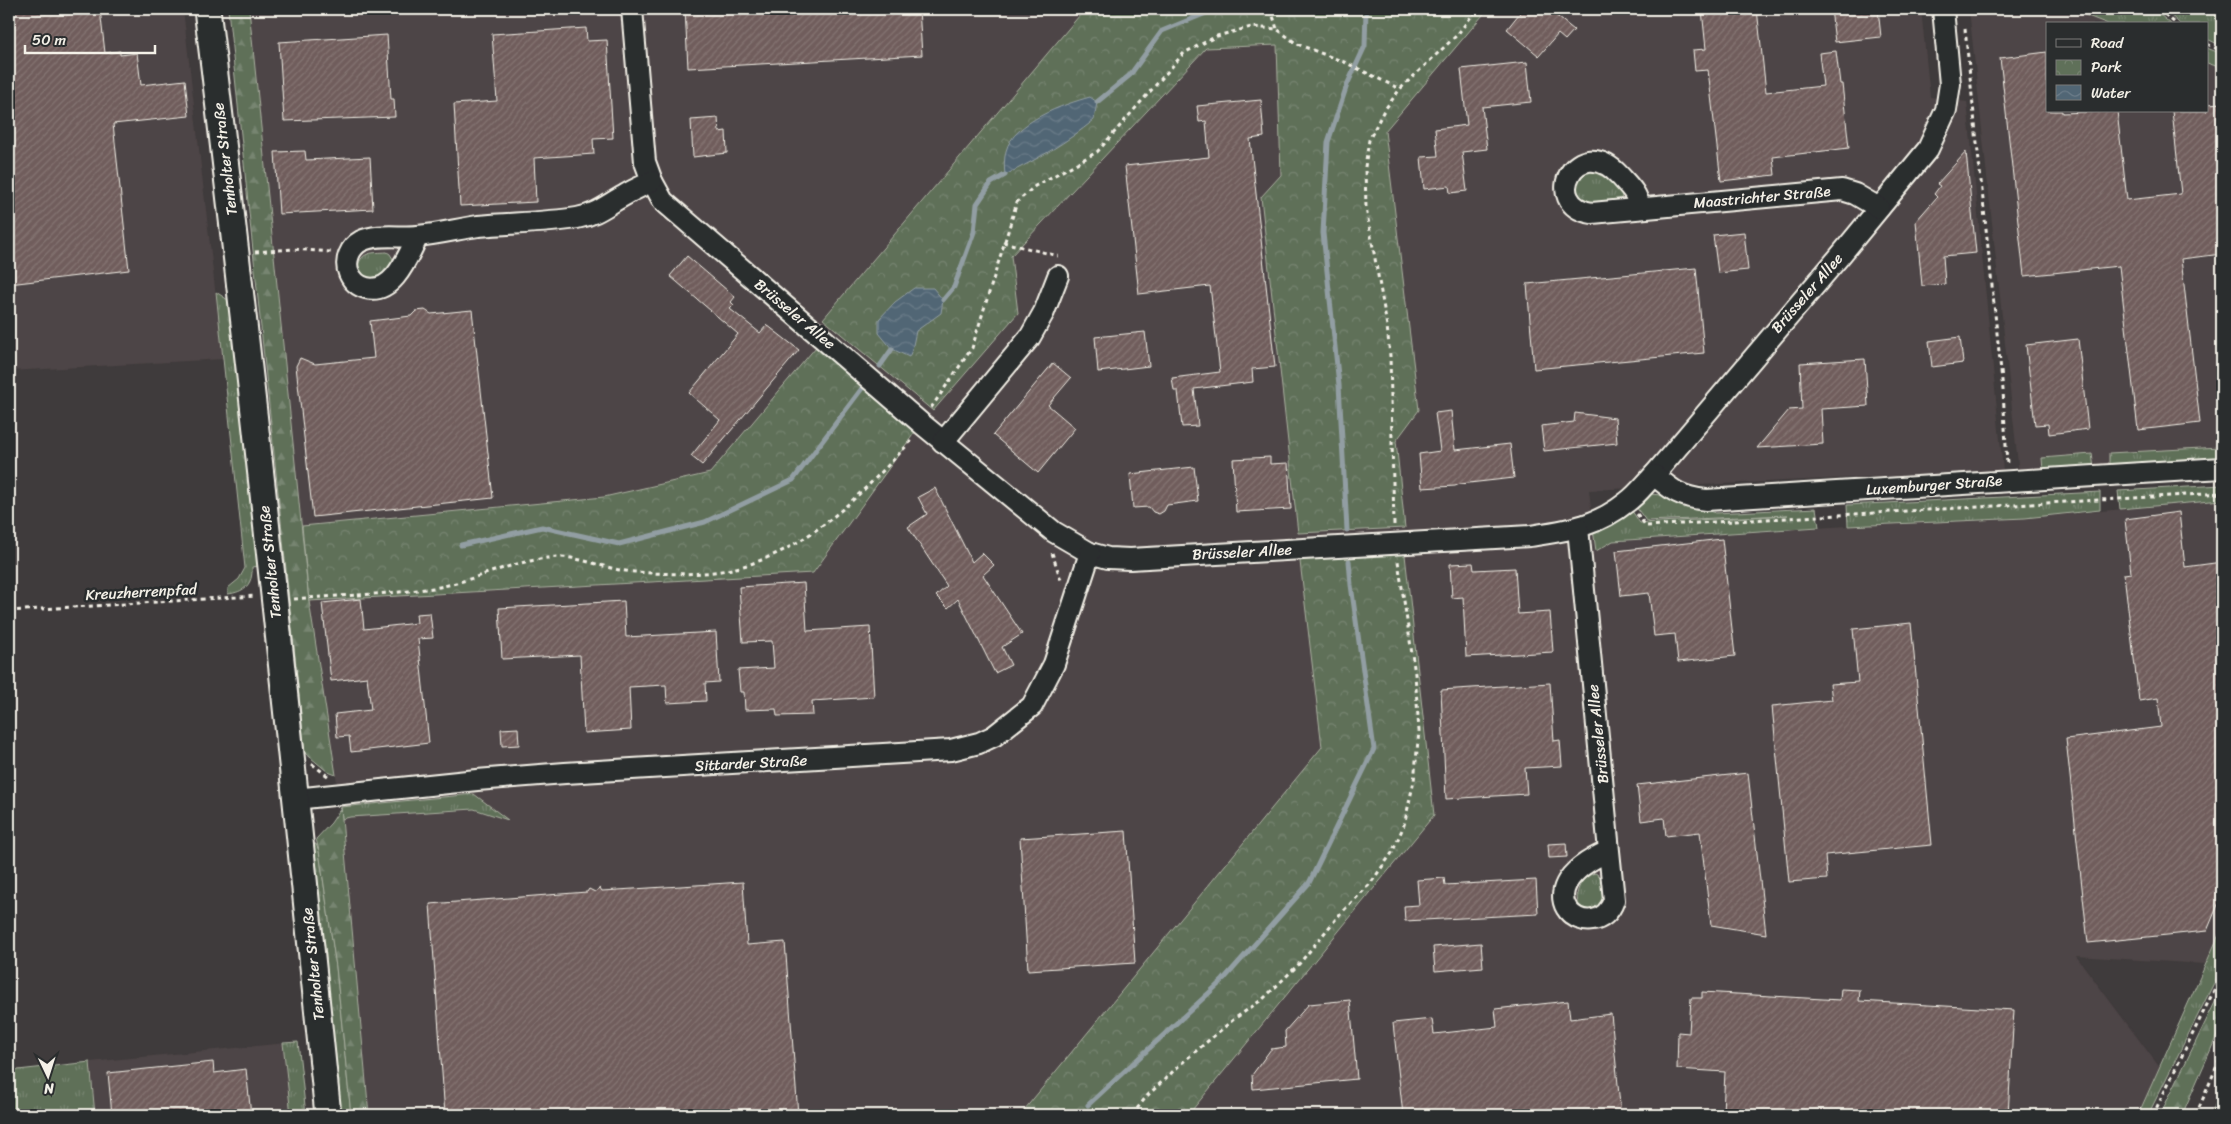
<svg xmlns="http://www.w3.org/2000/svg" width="2231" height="1124" viewBox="0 0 2231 1124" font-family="Sriracha,sans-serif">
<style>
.built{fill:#4e4546}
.grass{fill:url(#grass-tufts);stroke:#aab0a0}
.forest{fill:url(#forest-firs);stroke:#aab0a0}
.park{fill:url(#park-crowns);stroke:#aab0a0}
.water{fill:url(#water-waves);stroke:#929ea3}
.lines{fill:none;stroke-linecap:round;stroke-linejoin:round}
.stream{stroke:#929ea3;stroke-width:5}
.building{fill:url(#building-hatch);stroke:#f4f1e8}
.minor-casing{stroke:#f4f1e8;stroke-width:24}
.tertiary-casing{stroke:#f4f1e8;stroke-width:29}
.path{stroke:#f4f1e8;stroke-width:3;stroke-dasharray:4 4;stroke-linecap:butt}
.minor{stroke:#2a2d2e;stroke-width:20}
.tertiary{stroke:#2a2d2e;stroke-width:25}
.labels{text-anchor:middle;stroke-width:5;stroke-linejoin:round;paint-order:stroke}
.street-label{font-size:15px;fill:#f4f1e8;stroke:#2a2d2e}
</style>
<defs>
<pattern id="grass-tufts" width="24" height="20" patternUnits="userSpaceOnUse" patternTransform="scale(1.25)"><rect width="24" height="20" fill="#5f7059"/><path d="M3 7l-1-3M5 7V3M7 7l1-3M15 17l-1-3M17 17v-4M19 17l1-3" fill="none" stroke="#778571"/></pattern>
<pattern id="forest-firs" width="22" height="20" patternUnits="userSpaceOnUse" patternTransform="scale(1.25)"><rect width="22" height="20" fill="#5f7059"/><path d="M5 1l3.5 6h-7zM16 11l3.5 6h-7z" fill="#778571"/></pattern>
<pattern id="park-crowns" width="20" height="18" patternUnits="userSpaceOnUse" patternTransform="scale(1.25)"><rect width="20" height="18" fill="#5f7059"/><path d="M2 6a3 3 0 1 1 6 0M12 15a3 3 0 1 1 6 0" fill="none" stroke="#778571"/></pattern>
<pattern id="water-waves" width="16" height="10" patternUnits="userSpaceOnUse" patternTransform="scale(1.25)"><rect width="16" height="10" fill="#516675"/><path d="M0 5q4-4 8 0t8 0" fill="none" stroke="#6b7c89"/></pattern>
<pattern id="building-hatch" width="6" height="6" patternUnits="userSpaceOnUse" patternTransform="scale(1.25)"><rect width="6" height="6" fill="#705d5c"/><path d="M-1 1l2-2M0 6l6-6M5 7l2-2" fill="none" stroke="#857573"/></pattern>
</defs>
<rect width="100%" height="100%" fill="#3f3b3c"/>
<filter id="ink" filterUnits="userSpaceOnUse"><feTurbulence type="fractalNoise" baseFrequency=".02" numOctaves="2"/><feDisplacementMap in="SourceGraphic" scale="10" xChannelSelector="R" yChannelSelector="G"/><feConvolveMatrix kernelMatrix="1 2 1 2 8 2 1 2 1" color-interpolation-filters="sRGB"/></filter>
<g filter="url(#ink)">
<g class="built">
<polygon points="9,9 183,9 223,359 9,371"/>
<polygon points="249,9 1921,9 1930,97 1967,102 2003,471 1589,490 1596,550 1613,541 1848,526 2025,518 2222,500 2222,928 2205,964 2076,956 2160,1068 2138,1115 369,1115 341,808 309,601"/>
<polygon points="1969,9 2070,9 2108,24 2047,24 2047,111 2207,111 2207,63 2222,68 2222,460 2019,473"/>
<polygon points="298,1042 306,1115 95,1115 90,1062"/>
</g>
<g class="grass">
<polygon points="2070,9 2153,9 2171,24 2108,24"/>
<polygon points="2164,9 2222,9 2222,46 2207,39 2207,24 2180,24"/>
<polygon points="2207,48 2222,54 2222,68 2207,63"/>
<path d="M1587,171c12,1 33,14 35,25l-2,5c-17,1 -31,5 -44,-8v-18z"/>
<path d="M387,252l3,2 3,5c-1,15 -17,21 -30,18l-5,-11c4,-15 15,-13 29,-14z"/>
<path d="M216,292l12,8 6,9 27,257 -9,1c1,18 -8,25 -24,27v-6l11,-9 6,-11z"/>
<polygon points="2220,447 2220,460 2109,467 2109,453"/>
<polygon points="2092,454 2094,468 2043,471 2042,458"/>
<polygon points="2222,485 2222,500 2120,509 2118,491"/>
<polygon points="2100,492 2100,510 2025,518 1848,526 1847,505"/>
<polygon points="1649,494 1662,495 1715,513 1816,508 1819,527 1613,541 1596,551 1593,529 1630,508 1640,523 1788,515 1646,521 1634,504"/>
<polygon points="474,794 508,820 474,809 350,817 342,819 341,807"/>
<polygon points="316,844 319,851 336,967 351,1115 338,1115 309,845"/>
<path d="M1595,873c12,6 10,22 6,33l-7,5 -12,-2c-11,-12 -2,-32 13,-36z"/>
<polygon points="2222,928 2222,967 2148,1115 2138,1115"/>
<polygon points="298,1042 306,1115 291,1115 283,1043"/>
<polygon points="90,1062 95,1115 9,1115 9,1071"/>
</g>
<g class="forest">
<polygon points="228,9 249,9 309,601 336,775 328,772 305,753"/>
<polygon points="341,808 342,819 369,1115 351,1115 336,967 319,851 316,839 331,823"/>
<polygon points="2222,988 2222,1024 2182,1115 2160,1115"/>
<polygon points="2222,1088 2222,1115 2211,1115"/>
</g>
<g class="park">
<polygon points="1085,9 1488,9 1385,131 1419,410 1396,441 1405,528 1298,533 1261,197 1281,175 1277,45 1206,48 1011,256 1018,313 933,411 823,319"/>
<polygon points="816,347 915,432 813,573 309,601 302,526 604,497 710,473"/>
<polygon points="1404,546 1434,815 1188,1115 1020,1115 1322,747 1299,553"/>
</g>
<g class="water">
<path d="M1090,97l7,5 -3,18c-28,23 -56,39 -89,55 -1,-8 -1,-16 1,-24 7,-29 58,-47 84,-54z"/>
<polygon points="914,288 933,288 943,300 941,313 916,331 912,350 909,357 892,349 879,333 879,319 895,302"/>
</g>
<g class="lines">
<g class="stream">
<polyline points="1097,102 1130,75 1162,31 1216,9"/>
<polyline points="943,300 954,287 974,232 977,204 991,183 1005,175"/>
<polyline points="880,366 892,349"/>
<polyline points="1347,530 1339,385 1323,233 1328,142 1347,85 1365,46 1366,9"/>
<polyline points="461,545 542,527 619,544 705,522 793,480 863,387"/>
<polyline points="1088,1105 1223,980 1309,883 1374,749 1351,585 1349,561"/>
</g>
</g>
<g class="building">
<polygon points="9,9 100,9 105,53 120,51 120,55 137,53 141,85 185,80 189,116 113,124 129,270 9,284"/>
<polygon points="685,9 919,9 922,55 688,68"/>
<polygon points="1523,9 1548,9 1574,30 1565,40 1558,34 1539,56 1507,29"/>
<polygon points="1713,9 1757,9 1766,92 1823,86 1819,53 1836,51 1840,84 1842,84 1849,148 1773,157 1775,175 1721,181 1708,70 1695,71 1693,50 1706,49 1702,10"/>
<polygon points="1831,9 1878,9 1881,37 1835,42"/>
<polygon points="586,28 587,41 607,40 613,138 593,139 594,154 534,158 536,202 460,206 454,104 497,101 492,34"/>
<polygon points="387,35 391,99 394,99 395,117 284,121 279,42"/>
<polygon points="2047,52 2047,111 2062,111 2062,113 2117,111 2127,200 2181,194 2172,111 2207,111 2207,104 2222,103 2222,254 2181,259 2200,423 2138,430 2119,266 2024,276 2000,58"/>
<polygon points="1527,62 1531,102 1482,107 1487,149 1462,152 1467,191 1450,193 1449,186 1424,189 1421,157 1438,156 1435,129 1467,125 1461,69"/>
<polygon points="1261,100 1264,137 1250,139 1275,367 1252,369 1253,382 1194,389 1198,426 1182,427 1178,391 1174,391 1172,378 1220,372 1210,286 1139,294 1125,166 1209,157 1206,121 1199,122 1197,106"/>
<polygon points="718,118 719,132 726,131 727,153 693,157 691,120"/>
<polygon points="305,151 306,160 370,157 373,209 279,214 275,152"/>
<polygon points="1966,152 1976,253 1943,256 1945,284 1922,286 1916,221 1937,197 1934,194 1940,186 1937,184"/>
<polygon points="1744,232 1748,270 1718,273 1713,235"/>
<polygon points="687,256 735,297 731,302 734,305 730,309 760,333 767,325 799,350 702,465 691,456 720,420 689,393 738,334 670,276"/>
<polygon points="1696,268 1704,353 1534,369 1527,284"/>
<polygon points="425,310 431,314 472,310 493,498 313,517 296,366 300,358 315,364 374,358 370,321 411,316 416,311"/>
<polygon points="1145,332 1149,366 1098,372 1095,337"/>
<polygon points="1960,337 1963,363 1932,367 1929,341"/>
<polygon points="2078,339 2088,429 2049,434 2048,424 2035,425 2026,345"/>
<polygon points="1865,359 1868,406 1821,409 1823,444 1757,448 1789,410 1802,409 1800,363"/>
<polygon points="1053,363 1071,378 1048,405 1075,428 1038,473 993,435"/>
<polygon points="1451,411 1455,450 1510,444 1514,478 1460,484 1455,486 1422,488 1419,454 1440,451 1435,413"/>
<polygon points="1575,413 1615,418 1617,443 1544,451 1541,426 1574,422"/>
<polygon points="1270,457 1270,464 1288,463 1291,509 1236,512 1233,459"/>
<polygon points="1194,467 1198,501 1167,505 1164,511 1159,514 1153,512 1149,507 1133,508 1130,474"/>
<polygon points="935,488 972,562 982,553 994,565 983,575 1022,634 1002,647 1011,665 995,673 958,599 948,608 936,596 947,586 908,527 927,514 918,497"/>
<polygon points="2179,512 2185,567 2222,562 2222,895 2207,931 2088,943 2066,739 2161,727 2158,698 2139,701 2124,574 2131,573 2125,519"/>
<polygon points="1722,539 1735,656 1678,662 1675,634 1654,636 1649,593 1621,596 1616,551"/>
<polygon points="1473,563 1474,570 1515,568 1518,614 1550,612 1553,652 1466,657 1463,597 1452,598 1450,564"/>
<polygon points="804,583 807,631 870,627 874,697 812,701 813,715 777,716 776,709 745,710 744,692 740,692 738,670 774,668 772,641 743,642 739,587"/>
<polygon points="361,599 364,629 417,623 416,614 430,613 433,638 418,639 429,743 351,752 349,736 337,737 335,714 371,710 367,677 331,681 322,603"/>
<polygon points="624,601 626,637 716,632 719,682 705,683 706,701 667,703 666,685 629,687 631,730 584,733 580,655 502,659 499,608"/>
<polygon points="1911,623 1932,845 1825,855 1827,879 1789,882 1772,706 1832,700 1830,684 1858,682 1853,629"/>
<polygon points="1550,683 1554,741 1560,740 1562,766 1525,768 1527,794 1446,799 1441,690"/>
<polygon points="518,728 519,745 502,746 501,729"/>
<polygon points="1748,773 1766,934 1711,925 1700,832 1666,836 1664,818 1641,821 1637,785"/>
<polygon points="1126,831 1135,963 1028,970 1020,838"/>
<polygon points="1566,843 1567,857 1549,858 1548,844"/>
<polygon points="1444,878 1445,885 1536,880 1538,914 1405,921 1404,906 1419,905 1417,880"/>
<polygon points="743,882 747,945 785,942 798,1115 445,1115 430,904 587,892 589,889 595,892 600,888 602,891"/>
<polygon points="1481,943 1483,967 1435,971 1433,947"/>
<polygon points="1841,989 1860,990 1859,1001 2014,1010 2008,1115 1782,1115 1723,1112 1725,1072 1677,1069 1678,1032 1689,1033 1691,998 1702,998 1702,992 1840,1000"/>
<polygon points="1350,1000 1357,1079 1253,1089 1252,1075 1271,1049 1286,1047 1285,1031 1309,1004"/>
<polygon points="1568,1001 1570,1019 1611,1014 1621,1115 1403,1115 1393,1023 1432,1019 1434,1034 1497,1027 1495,1009"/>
<polygon points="213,1062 214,1073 246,1069 251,1115 112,1115 108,1073"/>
</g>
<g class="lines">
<defs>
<g id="minor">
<path d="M632,9l13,153 7,19 11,20 259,223 132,108 36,21 18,5 22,1 400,-23c38,-6 66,-9 97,-34 10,-7 18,-18 27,-27l185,-218 89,-108 18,-39 4,-26 -7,-75"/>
<path d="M1640,208c-3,-15 -10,-21 -20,-32 -43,-47 -81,29 -28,37l250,-23 13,4 24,14"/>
<path d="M418,236c-10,19 -24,59 -52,52 -8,-2 -14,-8 -17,-15 -5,-12 1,-26 12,-32 16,-8 40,-3 57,-5 20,-2 40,-7 60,-10 33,-3 67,-3 99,-8 19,-3 31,-14 48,-23 8,-5 18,-9 27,-14"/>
<polyline points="943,442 1030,337 1044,312 1058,276"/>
<path d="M1654,475c19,16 26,22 52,25l516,-32"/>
<path d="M1578,528l31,323c-97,42 -13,101 5,49l-5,-49"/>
<polyline points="295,799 477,780 565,773 951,750 979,743 994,736 1032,706 1054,664 1090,553"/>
</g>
<path id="tertiary" d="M207,9c45,368 84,737 121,1106"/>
</defs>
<use href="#minor" class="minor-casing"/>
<use href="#tertiary" class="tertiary-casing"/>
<g class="path">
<polyline points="1271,9 1277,29"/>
<polyline points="2159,9 2176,24"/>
<polyline points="1965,29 2003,390 2007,465"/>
<polyline points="2207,44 2222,51"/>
<polyline points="1003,242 1058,256"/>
<polyline points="255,252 293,249 331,252"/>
<polyline points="931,408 972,348 1017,202 1035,186 1097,152 1184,53 1217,36 1251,27 1277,29 1297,44 1344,62 1400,89"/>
<polyline points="1637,514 1646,526 2222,493"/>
<polyline points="1394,525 1390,356 1387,326 1366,208 1365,167 1369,140 1383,112 1400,89 1457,35 1477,9"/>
<polyline points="1052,553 1061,580"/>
<path d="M294,599c46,-4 93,-4 139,-11 43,-7 79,-28 124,-31 23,-1 53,14 78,15 31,2 70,4 101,-4 74,-18 127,-76 177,-129"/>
<polyline points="9,611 255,596"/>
<polyline points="312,764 329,777"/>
<polyline points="1132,1115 1147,1096 1183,1062 1234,1019 1263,999 1299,964 1340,914 1370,884 1392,853 1404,825 1414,781 1419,731 1415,674 1398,561"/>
<polyline points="2153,1115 2222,974"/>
<polyline points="2196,1115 2222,1054"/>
</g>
<use href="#minor" class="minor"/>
<use href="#tertiary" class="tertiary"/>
</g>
</g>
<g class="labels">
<g class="street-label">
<text transform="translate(225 159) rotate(-97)" y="5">Tenholter Straße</text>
<text transform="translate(1762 197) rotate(-5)" y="5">Maastrichter Straße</text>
<text transform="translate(1807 293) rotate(-49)" y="5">Brüsseler Allee</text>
<text transform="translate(795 314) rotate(40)" y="5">Brüsseler Allee</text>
<text transform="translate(1934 485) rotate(-4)" y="5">Luxemburger Straße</text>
<text transform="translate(1242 552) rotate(-3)" y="5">Brüsseler Allee</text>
<text transform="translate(270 562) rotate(-96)" y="5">Tenholter Straße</text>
<text transform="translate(141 592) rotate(-3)" y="5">Kreuzherrenpfad</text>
<text transform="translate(1598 734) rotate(-96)" y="5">Brüsseler Allee</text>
<text transform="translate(751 763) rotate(-3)" y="5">Sittarder Straße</text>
<text transform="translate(313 964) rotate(-96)" y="5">Tenholter Straße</text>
</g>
</g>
<rect width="2231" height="1124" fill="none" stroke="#2a2d2e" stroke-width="30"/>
<rect x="15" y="15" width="2201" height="1094" fill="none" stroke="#f4f1e8" stroke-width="2" filter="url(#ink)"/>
<rect x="2046" y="22" width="162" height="90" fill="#2a2d2e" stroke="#7b7b78"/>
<rect x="2056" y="39" width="25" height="8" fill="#2a2d2e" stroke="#7b7b78"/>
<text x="2091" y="48" font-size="15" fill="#f4f1e8">Road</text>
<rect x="2056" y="60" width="25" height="15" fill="url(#park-crowns)" stroke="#7b7b78"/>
<text x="2091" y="72" font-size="15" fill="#f4f1e8">Park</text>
<rect x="2056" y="85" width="25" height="15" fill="url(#water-waves)" stroke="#7b7b78"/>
<text x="2091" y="98" font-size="15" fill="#f4f1e8">Water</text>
<g transform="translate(48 1076) rotate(176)" stroke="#2a2d2e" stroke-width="4" paint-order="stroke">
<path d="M0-4L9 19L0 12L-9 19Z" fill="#f4f1e8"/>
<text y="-8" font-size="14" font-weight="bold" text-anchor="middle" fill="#f4f1e8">N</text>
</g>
<path d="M25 45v8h130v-8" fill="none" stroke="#f4f1e8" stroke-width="2.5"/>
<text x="32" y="45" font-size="15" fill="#f4f1e8" stroke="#2a2d2e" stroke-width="4" paint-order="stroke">50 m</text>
</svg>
